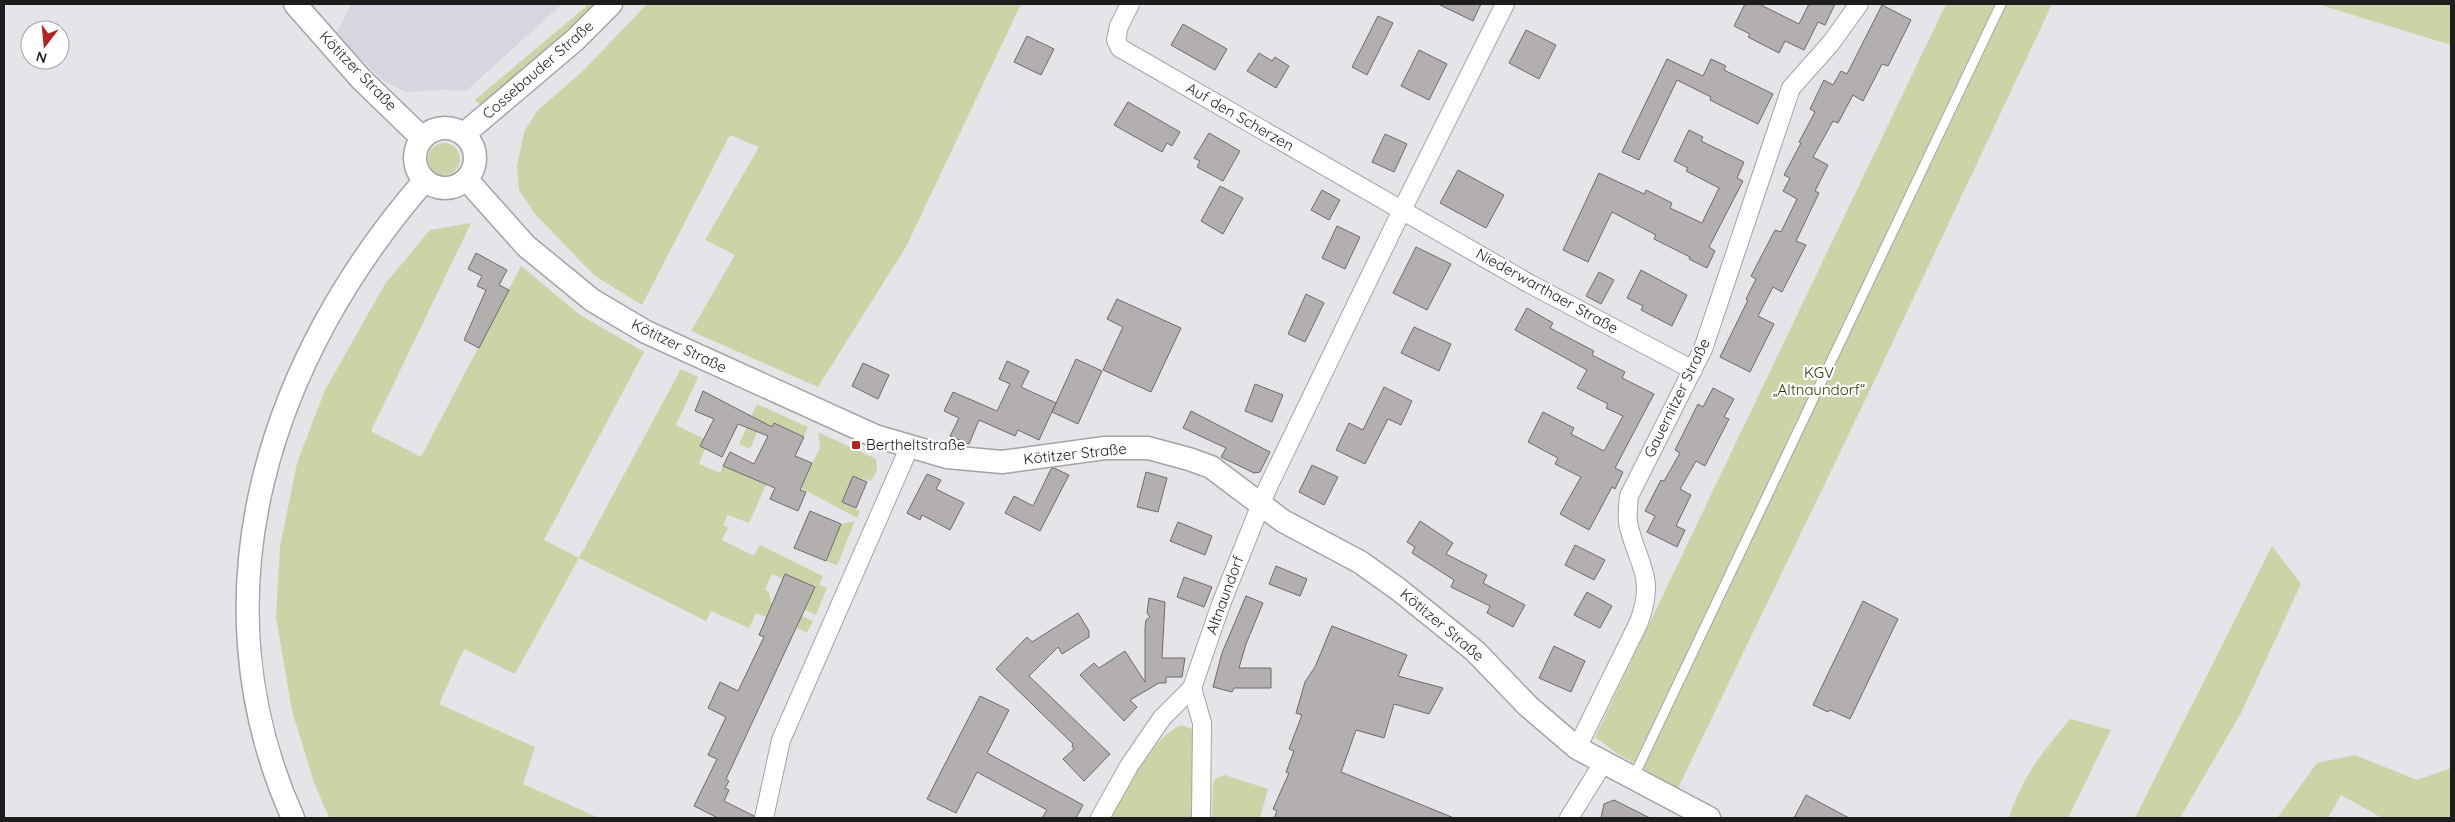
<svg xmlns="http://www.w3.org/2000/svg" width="2455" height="822" viewBox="0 0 2455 822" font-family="Quicksand,sans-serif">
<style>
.built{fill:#d7d6e0}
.green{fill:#cbd4a7}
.building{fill:#b3afaf;stroke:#6d6a69}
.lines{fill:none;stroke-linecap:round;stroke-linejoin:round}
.service-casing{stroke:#a4a4a6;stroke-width:11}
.minor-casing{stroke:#a4a4a6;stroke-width:20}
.tertiary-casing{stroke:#a4a4a6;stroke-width:25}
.service{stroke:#fff;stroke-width:9}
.minor{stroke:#fff;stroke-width:18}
.tertiary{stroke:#fff;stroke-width:22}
.poi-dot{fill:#b4241f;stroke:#fff;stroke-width:2}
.labels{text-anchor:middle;stroke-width:4.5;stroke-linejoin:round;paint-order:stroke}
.street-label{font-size:15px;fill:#1d1d1e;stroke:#fff}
.park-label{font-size:15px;fill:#323900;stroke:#fff}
.poi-label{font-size:15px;fill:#1d1d1e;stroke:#fff;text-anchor:start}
</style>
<rect width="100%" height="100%" fill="#e5e4e8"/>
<polygon class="built" points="351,4 562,4 466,91 443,90 405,92 381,79 336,34"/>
<g class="green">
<polygon points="589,4 598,4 555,45 481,105 475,100"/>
<polygon points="647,4 1021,4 907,245 818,387 691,331 735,255 705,240 759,147 730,135 642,305 595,276 535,214 519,190 517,166 524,132 537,111 584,70"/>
<polygon points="1946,4 2052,4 1871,388 1678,788 1618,754 1595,737"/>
<polygon points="2317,4 2451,4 2451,45"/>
<circle cx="444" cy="159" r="16"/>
<polygon points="471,223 371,431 421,457 521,266 580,315 644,352 544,540 579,558 681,369 698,377 676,425 704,439 700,446 705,449 699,464 720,473 723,466 759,481 768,481 749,523 728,515 723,525 728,528 722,540 754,556 760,545 823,576 819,585 827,588 816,615 805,610 815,587 785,575 783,579 772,574 765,590 769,592 771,602 813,621 807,633 797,628 798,624 769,611 766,617 756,613 749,628 711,611 706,621 579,558 515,674 464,649 439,704 535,747 523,784 599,818 329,818 314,782 292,711 276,617 280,547 297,463 325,390 385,284 430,230"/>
<polygon points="757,404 808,427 804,437 774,423 769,434 758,430 750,449 739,444"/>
<polygon points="818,432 876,459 877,470 871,481 853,476 842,502 860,511 857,518 790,482 804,481 820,447"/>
<polygon points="855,521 837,565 826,561 841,524"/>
<polygon points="2272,546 2301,584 2241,713 2180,818 2135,818"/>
<path d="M2070,719l41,11 -43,88h-59c14,-43 33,-65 61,-99z"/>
<path d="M1182,725l10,4 2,89h-83c15,-29 39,-80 71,-93z"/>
<polygon points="2355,755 2417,780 2451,768 2451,818 2382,818 2341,795 2328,818 2277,818 2317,763"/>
<polygon points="1225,775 1268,789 1260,818 1212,818 1213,785 1215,779"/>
</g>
<g class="building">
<polygon points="1438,4 1481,4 1473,21"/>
<polygon points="1745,4 1759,4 1799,24 1809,4 1835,4 1825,25 1818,22 1804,50 1785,41 1779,53 1748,37 1750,34 1734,26"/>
<polygon points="1882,5 1911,20 1888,66 1882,64 1863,101 1853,95 1838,123 1833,121 1813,157 1828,165 1815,191 1819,193 1796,241 1806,245 1782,292 1773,287 1758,316 1774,324 1750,372 1720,357 1748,300 1746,299 1756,279 1751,276 1775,230 1781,232 1797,199 1783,191 1790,178 1784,175 1801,143 1799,142 1815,112 1810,109 1824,80 1833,85 1841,71 1847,74"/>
<polygon points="1378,16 1393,23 1367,75 1352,67"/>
<polygon points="1183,24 1227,49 1215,70 1171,45"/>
<polygon points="1526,30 1556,45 1539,79 1509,63"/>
<polygon points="1027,36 1054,49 1041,75 1014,62"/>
<polygon points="1419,50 1447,64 1429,100 1401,86"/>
<polygon points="1259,53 1272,61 1275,57 1289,66 1276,88 1247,71"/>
<polygon points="1667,59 1703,76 1711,59 1726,66 1724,70 1773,94 1758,124 1710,100 1711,97 1677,80 1639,160 1622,152"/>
<polygon points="1128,102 1180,132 1172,146 1167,143 1162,152 1114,125"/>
<polygon points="1689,130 1703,137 1701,141 1744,162 1737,178 1743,181 1709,247 1715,251 1707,268 1689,259 1690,257 1654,239 1656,235 1612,212 1588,262 1563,250 1599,173 1644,194 1646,190 1672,203 1670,208 1702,223 1719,188 1686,171 1688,168 1674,161"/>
<polygon points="1209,133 1240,151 1223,181 1197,167 1200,161 1194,158"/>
<polygon points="1385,134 1407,144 1394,172 1372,162"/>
<polygon points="1458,170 1504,195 1486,228 1440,203"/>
<polygon points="1220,186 1243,198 1223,234 1201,221"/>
<polygon points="1322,190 1340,200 1329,220 1311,210"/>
<polygon points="1337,226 1360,237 1345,269 1322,258"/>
<polygon points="1416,247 1451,264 1427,310 1393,293"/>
<polygon points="476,253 507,270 499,285 509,290 479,348 464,340 486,290 477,286 482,276 468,269"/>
<polygon points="1641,270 1687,295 1672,326 1641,310 1643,306 1627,298"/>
<polygon points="1599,272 1614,280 1601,304 1586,296"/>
<polygon points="1306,294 1324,303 1305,342 1288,334"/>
<polygon points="1117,299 1181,328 1151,392 1103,370 1123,327 1107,319"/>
<polygon points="1527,308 1553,323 1550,328 1594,351 1592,355 1625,372 1622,378 1654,394 1615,468 1623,472 1615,489 1612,487 1589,530 1560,514 1581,477 1555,464 1558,458 1528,442 1543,412 1574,428 1571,434 1604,451 1623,416 1606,408 1608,404 1577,388 1587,370 1515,330"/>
<polygon points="1414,327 1451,344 1439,371 1401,353"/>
<polygon points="1076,359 1102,371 1078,424 1052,412"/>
<polygon points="1007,361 1029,371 1021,387 1056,403 1039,440 1018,430 1015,436 979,420 969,444 950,436 959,418 944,411 953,392 997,411 1010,384 999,379"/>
<polygon points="863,363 889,375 878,399 852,386"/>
<polygon points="1255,384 1283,395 1272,422 1245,411"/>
<polygon points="1384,387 1412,401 1401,425 1388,419 1365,464 1336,450 1349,423 1363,430"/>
<polygon points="1713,388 1734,399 1724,417 1729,419 1705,466 1696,461 1680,489 1691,495 1676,526 1685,530 1677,547 1647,532 1655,516 1645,511 1661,480 1664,481 1680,453 1675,450 1698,404 1703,407"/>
<polygon points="703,391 772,427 774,423 804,437 795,456 812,463 800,490 806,492 798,511 770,499 775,488 723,466 730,452 754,464 768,436 738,424 722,457 700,446 714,419 695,411"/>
<polygon points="1191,411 1270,452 1260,472 1254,473 1221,457 1226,448 1183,428"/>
<polygon points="1312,465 1338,477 1324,505 1299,492"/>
<polygon points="1054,468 1069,475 1040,531 1005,513 1014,496 1033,506 1051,469"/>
<polygon points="1146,472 1167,478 1158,512 1137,507"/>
<polygon points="927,474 941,480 936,489 964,503 950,530 922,515 920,520 907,513"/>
<polygon points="853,476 867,482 856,508 842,502"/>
<polygon points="810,511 841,524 826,561 794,548"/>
<polygon points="1420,521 1453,543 1446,554 1487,575 1483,583 1525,605 1513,627 1487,613 1490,606 1451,587 1454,580 1412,553 1415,547 1407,542"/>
<polygon points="1178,522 1212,536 1205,555 1170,541"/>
<polygon points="1575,545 1605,560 1594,580 1565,565"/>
<polygon points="1276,566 1307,579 1300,596 1269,584"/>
<polygon points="785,574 815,587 726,779 729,781 725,788 729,790 724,801 754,816 754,818 718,818 694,806 717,759 708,755 726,717 708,708 720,682 738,691 764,637 759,635"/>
<polygon points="1184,577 1212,587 1204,607 1177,597"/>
<polygon points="1587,592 1612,606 1600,628 1574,615"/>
<polygon points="1246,596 1263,603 1246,644 1239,668 1271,668 1271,688 1234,688 1232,692 1213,687 1222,653"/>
<polygon points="1149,598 1165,602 1162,658 1185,658 1182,677 1166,677 1166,683 1159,683 1130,700 1137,707 1124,721 1080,675 1094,663 1099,668 1125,651 1145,682 1145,628 1146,620 1150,617 1147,613"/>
<polygon points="1863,601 1898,619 1850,719 1830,710 1828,712 1813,705"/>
<polygon points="1078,613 1089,631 1089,637 1062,654 1058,647 1029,676 1110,754 1084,781 1063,759 1074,749 1072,746 1073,744 996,669 1027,637 1032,642"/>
<polygon points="1332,626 1407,655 1398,676 1443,688 1429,714 1394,704 1384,738 1356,730 1341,772 1454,818 1274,818 1277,811 1273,809 1289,773 1286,772 1294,751 1289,749 1302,715 1296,713 1305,682 1315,667"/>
<polygon points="1554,646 1585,661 1571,692 1539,678"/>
<polygon points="980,696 1009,710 987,753 1083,805 1076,818 1042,818 1047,810 977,772 956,813 927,799"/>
<polygon points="1806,795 1849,818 1794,818"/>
<polygon points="1614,800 1650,818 1601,818 1604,804"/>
</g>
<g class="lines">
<defs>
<polyline id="service" points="1634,776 2001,4"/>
<g id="minor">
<polyline points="1130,4 1119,26 1116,40 1120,48 1530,284 1693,370"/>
<polyline points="1192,688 1202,723 1201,818"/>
<path d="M1577,748l62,-126c17,-47 -1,-55 -11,-99 -1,-8 0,-18 1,-27l74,-147 88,-261 40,-45 28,-39"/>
<polyline points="764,818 781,740 909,448"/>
<polyline points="1100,818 1129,766 1162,718 1192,688 1221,604 1267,489 1402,210 1505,4"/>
<polyline points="1569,818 1603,763"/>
</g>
<g id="tertiary">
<polyline points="295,4 361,79 422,138"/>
<circle cx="445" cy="158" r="30"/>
<polyline points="464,134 575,40 611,4"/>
<polyline points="467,180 526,246 592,300 646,332 875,436 947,457 1002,462 1105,448 1148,448 1189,459 1211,467 1283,521 1360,562 1398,589 1475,651 1528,706 1577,748 1709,818"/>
<path d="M293,818c-101,-225 -23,-460 132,-638"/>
</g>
</defs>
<use href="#service" class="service-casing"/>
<use href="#minor" class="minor-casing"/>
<use href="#tertiary" class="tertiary-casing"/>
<use href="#service" class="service"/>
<use href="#minor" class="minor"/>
<use href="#tertiary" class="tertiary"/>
</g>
<rect class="poi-dot" x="851" y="440" width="10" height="10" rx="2.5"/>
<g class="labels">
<g class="street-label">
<text transform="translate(538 70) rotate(-41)" y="5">Cossebauder Straße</text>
<text transform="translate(358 71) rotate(46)" y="5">Kötitzer Straße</text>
<text transform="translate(1240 117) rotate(30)" y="5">Auf den Scherzen</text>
<text transform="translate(1547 291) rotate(29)" y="5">Niederwarthaer Straße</text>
<text transform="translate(679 346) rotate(26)" y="5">Kötitzer Straße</text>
<text transform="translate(1677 398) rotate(-64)" y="5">Gauernitzer Straße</text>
<text transform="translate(1075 454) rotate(-6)" y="5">Kötitzer Straße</text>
<text transform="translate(1225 595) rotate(-70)" y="5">Altnaundorf</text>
<text transform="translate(1442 625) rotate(40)" y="5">Kötitzer Straße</text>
</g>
<g class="park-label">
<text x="1819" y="378">KGV<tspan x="1819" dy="17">„Altnaundorf“</tspan></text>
</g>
<g class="poi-label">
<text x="866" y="450">Bertheltstraße</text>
</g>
</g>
<rect width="2455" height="822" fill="none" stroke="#1d1d1e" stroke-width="10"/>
<g transform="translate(45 45) rotate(196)"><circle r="24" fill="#ffffff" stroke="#a5a5a5"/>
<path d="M0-4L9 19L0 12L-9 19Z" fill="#b4241f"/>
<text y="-8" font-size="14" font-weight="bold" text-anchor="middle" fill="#1d1d1e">N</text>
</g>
</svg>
